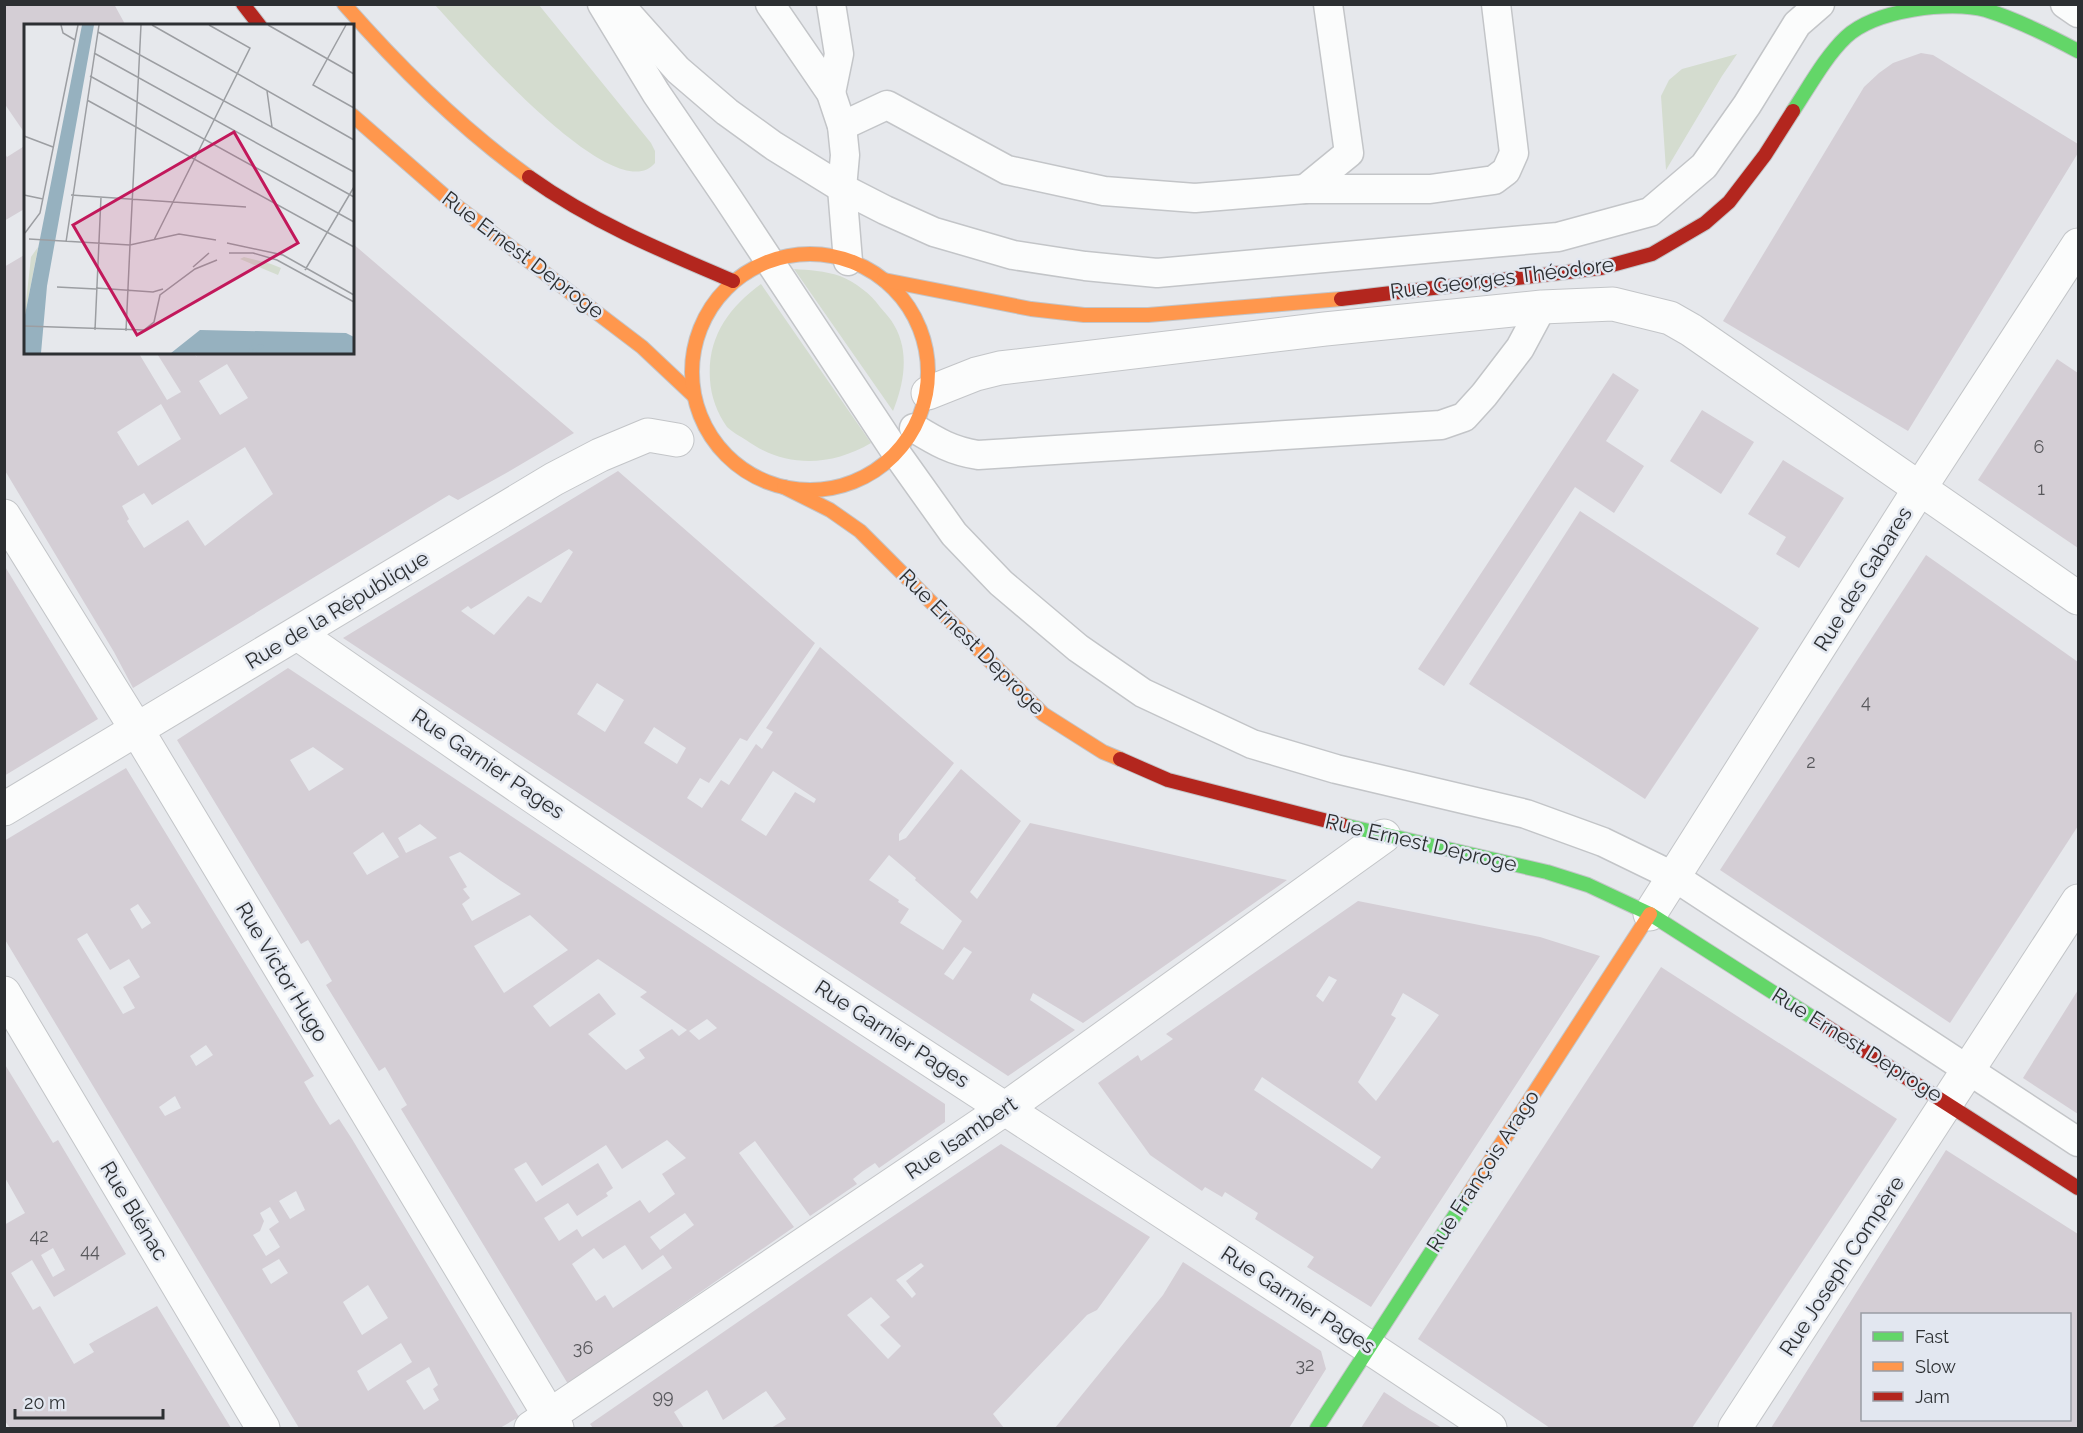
<svg xmlns="http://www.w3.org/2000/svg" width="2083" height="1433" viewBox="0 0 2083 1433" font-family="Raleway,sans-serif">
<style>
.green{fill:#d4dccf}
.building{fill:#d4ced5;fill-rule:evenodd}
.lines{fill:none;stroke-linecap:round;stroke-linejoin:round}
.lane-casing{stroke:#c3c5c8;stroke-width:31}
.street-casing{stroke:#c3c5c8;stroke-width:35}
.fast-casing{stroke:#c3c5c8;stroke-width:16}
.slow-casing{stroke:#c3c5c8;stroke-width:16}
.jam-casing{stroke:#c3c5c8;stroke-width:16}
.lane{stroke:#fbfcfc;stroke-width:28}
.street{stroke:#fbfcfc;stroke-width:33}
.fast{stroke:#63d668;stroke-width:14}
.slow{stroke:#ff974d;stroke-width:14}
.jam{stroke:#b3261e;stroke-width:14}
.labels{text-anchor:middle;stroke-width:5;stroke-linejoin:round;paint-order:stroke}
.number-label{font-size:18px;fill:#58585c}
.street-label{font-size:21px;fill:#2c2f32;stroke:#e2e7f0}
.inset-river{fill:none;stroke:#96b1bf;stroke-width:3}
.inset-road{fill:none;stroke:#9c9ea2;stroke-width:1.5}
.view{fill:#c2185b;fill-opacity:0.15;stroke:#c2185b;stroke-width:3}
.inset-edge{fill:none;stroke:#2c2f32;stroke-width:3}
</style>
<rect width="100%" height="100%" fill="#e6e8ec"/>
<g class="green">
<path d="M435,5h104l112,138 4,8v12c-40,49 -192,-128 -220,-158z"/>
<polygon points="1737,54 1722,76 1666,170 1661,96 1669,80 1682,69"/>
<path d="M794,269c15,1 31,2 46,7 15,6 31,18 40,31 5,6 11,12 14,18 16,27 10,59 -1,86z"/>
<path d="M761,284l110,159c-41,24 -86,25 -125,-3 -6,-4 -14,-8 -19,-13 -10,-14 -16,-31 -17,-47 -3,-42 18,-72 51,-96z"/>
</g>
<g class="building">
<polygon points="4,4 114,4 126,26 26,26 26,135 4,103"/>
<polygon points="1921,53 1933,55 2078,144 2078,153 1908,431 1723,321 1864,87 1879,73 1893,63"/>
<polygon points="26,145 26,208 4,221 4,152 7,157"/>
<path d="M352,243l222,190 -66,39 -50,28 -9,-5 -316,193 -19,-36 -110,-183v-202l22,-13v98h112l29,48 14,-8 -25,-40h36l5,5 -4,-5h159zM227,364l21,34 -28,17 -21,-34zM161,404l20,35 -43,27 -21,-34zM245,447l28,47 -68,52 -17,-26 -44,28 -17,-27 2,-2 -7,-13 22,-13 8,12z"/>
<polygon points="2057,359 2078,373 2078,548 1978,480"/>
<polygon points="1613,373 1639,390 1606,441 1644,466 1614,513 1575,487 1444,686 1418,669"/>
<polygon points="1702,410 1754,442 1721,494 1670,461"/>
<polygon points="1783,460 1844,498 1799,568 1776,554 1786,537 1748,514"/>
<path d="M618,471l197,172 -68,98 -7,-3 -31,45 -9,-5 -13,20 15,10 19,-28 8,5 27,-41 6,5 11,-17 -7,-4 54,-81 134,116 -55,71v7l7,-3 55,-69 60,52 -51,71 7,7 53,-76 257,57 -204,143 -50,-30 -3,7 45,30 -67,46 -665,-438zM569,549l4,3 -32,51 -13,-7 -34,39 -33,-24 7,-5 3,3zM597,683l27,17 -19,32 -28,-18zM654,727l32,21 -9,16 -33,-21zM773,771l43,28 -2,4 -19,-11 -29,44 -25,-16zM889,855l27,23 -1,2 47,41 -19,29 -43,-27 9,-14 -11,-7 1,-2 -30,-20zM964,947l8,5 -19,28 -9,-6z"/>
<polygon points="1580,511 1759,628 1645,799 1469,684"/>
<polygon points="1926,555 2078,662 2078,826 1950,1023 1720,870"/>
<polygon points="4,565 98,719 4,776"/>
<path d="M288,668l657,436v18l-66,46 -4,-5 -12,8 -10,8 4,5 -47,32 -55,-75 -16,12 55,74 -226,157 -167,-275 6,-4 -22,-38 -6,4 -53,-86 6,-4 -24,-41 -7,4 -124,-204zM313,747l31,22 -35,22 -19,-31zM420,824l17,14 -31,15 -8,-15zM383,832l16,25 -32,18 -14,-22zM460,852l41,29 20,13 -49,27 -10,-17 8,-6 -7,-9 4,-2 -18,-30zM530,915l38,35 -64,43 -30,-47zM598,959l49,33 -7,5 47,33 -8,6 -7,-7 -33,21 6,8 -19,12 -38,-36 28,-20 -17,-21 -49,34 -17,-21zM707,1019l10,9 -18,12 -10,-9zM667,1140l19,18 -24,16 13,20 -26,19 -9,-13 -58,37 -5,-8 -18,12 -15,-23 24,-15 9,13 31,-20 -2,-3 7,-5 -15,-25 -62,39 -22,-33 12,-7 16,24 64,-41 16,24zM685,1213l9,12 -34,25 -10,-13zM625,1245l17,25 21,-15 9,13 -59,40 -8,-13 -9,6 -24,-37 22,-16 9,11z"/>
<path d="M126,768l188,308 -10,6 11,19 15,24 9,-6 13,20 167,278 -19,11h-201l-295,-490v-97zM138,904l13,19 -9,6 -12,-20zM87,933l23,37 19,-11 11,18 -17,10 12,21 -12,6 -46,-75zM206,1045l7,10 -17,11 -6,-10zM175,1096l6,12 -16,8 -6,-9zM296,1191l9,19 -15,9 -11,-18zM270,1207l9,15 -10,7 11,18 -14,9 -13,-21 7,-4 4,-10 -4,-8zM279,1259l9,14 -17,11 -9,-15zM368,1285l20,33 -26,17 -19,-33zM401,1343l11,19 -44,29 -11,-20zM429,1367l9,18 -5,4 6,11 -15,10 -18,-29z"/>
<path d="M1358,901l182,36 60,19 -229,351 -64,-40 7,-10 -59,-38 3,-6 -33,-21 -3,5 -17,-10 -3,4 -52,-36 -52,-72 40,-28 3,6 32,-22 -7,-5zM1329,976l8,4 -14,22 -7,-6zM1403,993l36,22 -63,86 -18,-19 38,-64 -5,-3zM1262,1077l119,80 -9,12 -118,-79z"/>
<polygon points="1661,967 1897,1119 1692,1428 1550,1428 1418,1339"/>
<polygon points="2078,990 2078,1114 2023,1078"/>
<path d="M4,1063l49,80 5,-3 68,114 -72,43 -22,-37 -21,13 22,37 7,-4 34,58 20,-12 -5,-8 68,-38 74,122h-221l-6,-8v-195l21,-12 -21,-37zM53,1248l12,22 -12,7 -12,-22z"/>
<path d="M1001,1144l149,93 -53,73 -10,5 -94,99 11,14h-233l15,-9 -20,-28 -43,29 -16,-30 -33,22 10,16h-91l-3,-4 251,-173zM921,1263l3,3 -18,15 10,13 -4,4 -16,-18zM871,1297l19,20 -10,8 21,21 -13,13 -41,-44z"/>
<path d="M1946,1150l132,84v194h-307zM1863,1314h207v105l-208,1z"/>
<polygon points="1183,1262 1321,1351 1326,1369 1289,1428 1055,1428 1163,1295"/>
<polygon points="1384,1392 1410,1409 1442,1428 1361,1428"/>
</g>
<g class="lines">
<defs>
<g id="lane">
<polyline points="602,4 656,93 727,197 897,454 954,534 1001,583 1078,648 1143,693 1252,744 1336,769 1526,814 1603,842 1673,876 2078,1142"/>
<polyline points="619,4 678,70 727,112 774,146 842,188 885,210 934,232 1013,255 1085,266 1157,273 1558,237 1650,212 1704,166 1747,105 1797,24 1820,4"/>
<polyline points="770,4 831,93 842,126 845,155 842,188 848,261"/>
<polyline points="831,4 839,54 831,93"/>
<polyline points="2065,4 2078,13"/>
<polyline points="842,126 887,105 1007,170 1104,191 1195,198 1305,189 1430,189 1494,180 1506,171 1514,153 1496,4"/>
<polyline points="1305,189 1349,153 1328,4"/>
<path d="M914,428c23,14 38,23 64,27l463,-30 23,-8 20,-22 36,-47 22,-41"/>
</g>
<g id="street">
<polyline points="928,393 976,374 1000,368 1325,329 1542,307 1613,304 1670,318 1691,330 2078,598"/>
<polyline points="4,516 137,730 557,1428"/>
<path d="M298,634c138,96 276,192 416,284 258,171 519,337 776,510"/>
<polyline points="4,809 554,479 600,455 648,435 677,440"/>
<polyline points="1650,914 1920,488 2078,245"/>
<polyline points="4,993 263,1428"/>
<polyline points="531,1428 1006,1108 1384,836"/>
<polyline points="1735,1428 2078,901"/>
</g>
<g id="fast">
<path d="M1793,111c16,-24 32,-54 53,-74 29,-27 104,-37 140,-27 32,10 62,25 92,41"/>
<polyline points="1343,825 1547,872 1588,885 1650,914 1821,1023"/>
<polyline points="1317,1428 1468,1195"/>
</g>
<g id="slow">
<path d="M344,4c56,64 115,123 185,173"/>
<polyline points="352,115 454,204 642,347 693,395"/>
<circle cx="810" cy="372" r="118"/>
<polyline points="884,280 1031,309 1084,315 1148,315 1341,299"/>
<polyline points="784,487 830,510 860,531 1043,714 1103,752 1120,759"/>
<polyline points="1468,1195 1650,914"/>
</g>
<g id="jam">
<polyline points="243,4 260,26"/>
<path d="M529,177c63,45 133,74 204,104"/>
<polyline points="1341,299 1601,268 1652,254 1705,223 1729,202 1765,155 1793,111"/>
<polyline points="1120,759 1168,780 1343,825"/>
<polyline points="1821,1023 2078,1188"/>
</g>
</defs>
<use href="#lane" class="lane-casing"/>
<use href="#street" class="street-casing"/>
<use href="#fast" class="fast-casing"/>
<use href="#slow" class="slow-casing"/>
<use href="#jam" class="jam-casing"/>
<use href="#lane" class="lane"/>
<use href="#street" class="street"/>
<use href="#fast" class="fast"/>
<use href="#slow" class="slow"/>
<use href="#jam" class="jam"/>
</g>
<g class="labels">
<g class="number-label">
<text x="2039" y="453">6</text>
<text x="2041" y="495">1</text>
<text x="1866" y="708">4</text>
<text x="1811" y="768">2</text>
<text x="39" y="1242">42</text>
<text x="90" y="1257">44</text>
<text x="583" y="1354">36</text>
<text x="1305" y="1371">32</text>
<text x="663" y="1403">99</text>
</g>
<g class="street-label">
<text transform="translate(523 255) rotate(37)" y="7">Rue Ernest Deproge</text>
<text transform="translate(1502 278) rotate(-7)" y="7">Rue Georges Théodore</text>
<text transform="translate(1863 579) rotate(-58)" y="7">Rue des Gabares</text>
<text transform="translate(337 610) rotate(-31)" y="7">Rue de la République</text>
<text transform="translate(972 642) rotate(45)" y="7">Rue Ernest Deproge</text>
<text transform="translate(488 764) rotate(34)" y="7">Rue Garnier Pages</text>
<text transform="translate(1421 843) rotate(13)" y="7">Rue Ernest Deproge</text>
<text transform="translate(282 972) rotate(59)" y="7">Rue Victor Hugo</text>
<text transform="translate(892 1034) rotate(33)" y="7">Rue Garnier Pages</text>
<text transform="translate(1857 1045) rotate(32)" y="7">Rue Ernest Deproge</text>
<text transform="translate(961 1138) rotate(-34)" y="7">Rue Isambert</text>
<text transform="translate(1483 1171) rotate(-57)" y="7">Rue François Arago</text>
<text transform="translate(134 1211) rotate(59)" y="7">Rue Blénac</text>
<text transform="translate(1842 1266) rotate(-57)" y="7">Rue Joseph Compère</text>
<text transform="translate(1298 1300) rotate(33)" y="7">Rue Garnier Pages</text>
</g>
</g>
<g transform="translate(24 24)">
<rect width="330" height="330" fill="#e6e8ec"/>
<path d="M14,223l-1,6 -13,67 7,-63zM220,233l27,7 10,4 -3,7 -38,-16z" fill="#d4dccf"/>
<path d="M58,1h12l-47,261 -6,67h-17v-33zM176,306l146,3 8,4v16h-183z" fill="#96b1bf"/>
<path class="inset-river" d="M225,329l4,-6 10,-1 -11,7"/>
<path class="inset-road" d="M37,1l2,8 12,7M128,1l202,115M244,1l86,49M322,1l-33,60 41,23M74,8l256,140M70,29l260,144M66,52l264,146M243,67l5,36M63,76l267,147M0,112l29,11M0,171l19,4M47,171l175,12M1,209l15,-20 38,-188M5,215l101,6 49,-11 37,6M130,216l96,-192 -41,-23M42,218l33,-217M203,219l56,12 71,40M106,221l11,-220M205,229h24l24,7 77,42M169,243l16,-14M281,246l49,-83M33,263l39,2M72,264l57,4 10,-3M0,302l120,4 10,-8 6,-27 35,-26 22,-9M71,306l6,-133M102,307l4,-86"/>
<path class="view" d="M210,108l64,111 -161,92 -64,-110z"/>
<rect width="330" height="330" class="inset-edge"/>
</g>
<rect width="2083" height="1433" fill="none" stroke="#2c2f32" stroke-width="12"/>
<rect x="1861" y="1313" width="210" height="108" fill="#e2e7f0" stroke="#999da4" stroke-width="1.5"/>
<rect x="1873" y="1332" width="30" height="9" fill="#63d668" stroke="#999da4" stroke-width="1.5"/>
<text x="1915" y="1343" font-size="18" fill="#2c2f32">Fast</text>
<rect x="1873" y="1362" width="30" height="9" fill="#ff974d" stroke="#999da4" stroke-width="1.5"/>
<text x="1915" y="1373" font-size="18" fill="#2c2f32">Slow</text>
<rect x="1873" y="1392" width="30" height="9" fill="#b3261e" stroke="#999da4" stroke-width="1.5"/>
<text x="1915" y="1403" font-size="18" fill="#2c2f32">Jam</text>
<path d="M15 1409v9h148v-9" fill="none" stroke="#2c2f32" stroke-width="3"/>
<text x="24" y="1409" font-size="18" fill="#2c2f32" stroke="#e2e7f0" stroke-width="4.5" paint-order="stroke">20 m</text>
</svg>
